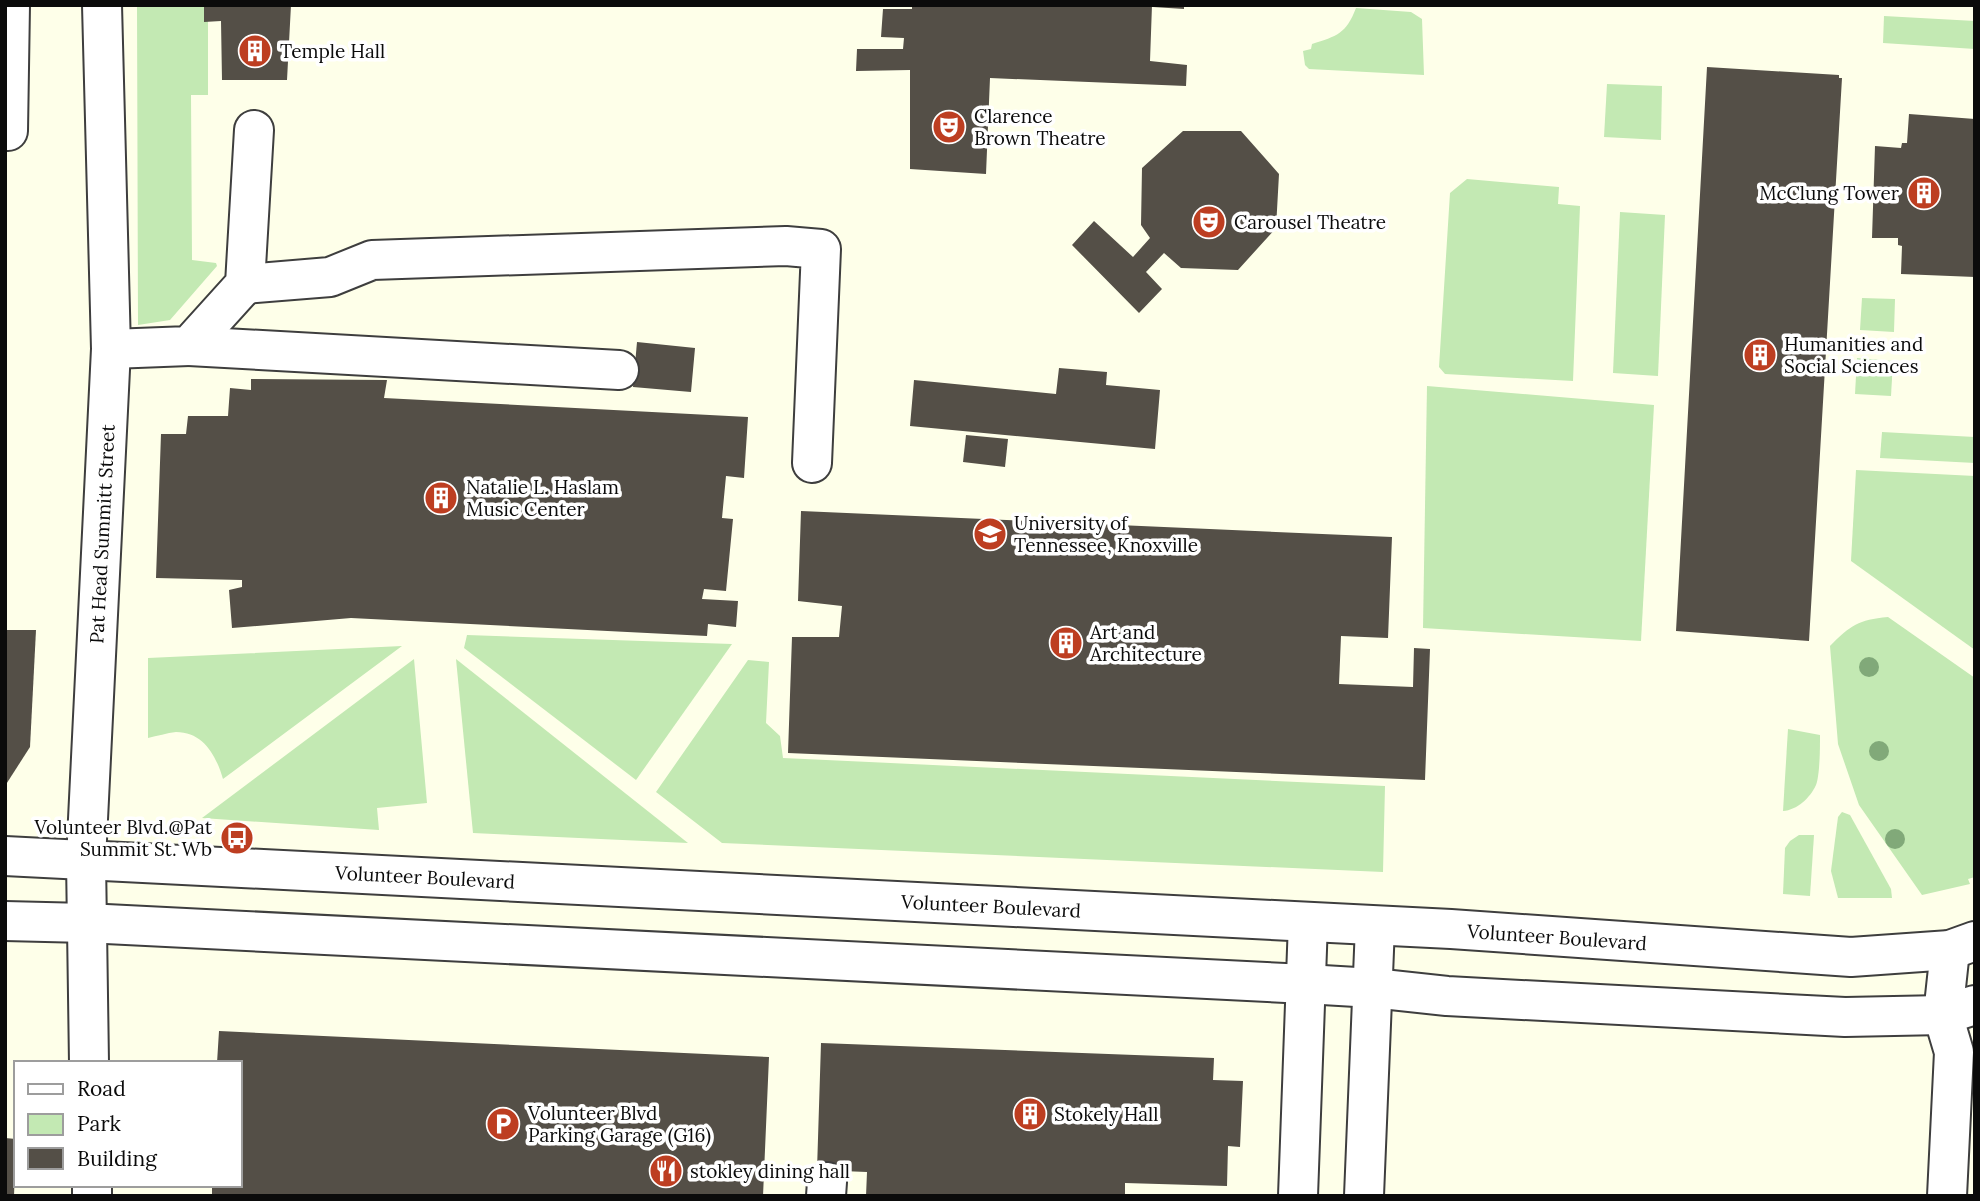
<svg xmlns="http://www.w3.org/2000/svg" width="1980" height="1201" viewBox="0 0 1980 1201" font-family="Lora,serif">
<style>
.green{fill:#c3e9b3}
.building{fill:#544f47}
.lines{fill:none;stroke-linecap:round;stroke-linejoin:round}
.minor-casing{stroke:#3e3e3e;stroke-width:42}
.minor{stroke:#fff;stroke-width:38}
.tree{fill:#81a979}
.labels{text-anchor:middle;stroke-width:7;stroke-linejoin:round;paint-order:stroke}
.poi-label{font-size:19px;fill:#0b0b0b;stroke:#fff;text-anchor:start}
.street-label{font-size:19px;fill:#0b0b0b;stroke:#fff}
</style>
<rect width="100%" height="100%" fill="#feffe9"/>
<g class="green">
<polygon points="137,5 208,5 208,95 191,95 192,260 216,263 217,266 170,320 138,325"/>
<path d="M1356,8l55,4 11,7 2,56 -115,-6 -4,-4 -2,-14 8,-2 1,-5c25,-8 34,-10 44,-36z"/>
<polygon points="1884,16 1975,21 1975,49 1883,43"/>
<polygon points="1607,84 1662,86 1661,140 1604,137"/>
<polygon points="1467,179 1559,187 1558,204 1580,206 1573,381 1445,374 1439,367 1450,193"/>
<polygon points="1620,212 1665,215 1658,376 1613,373"/>
<polygon points="1862,298 1895,299 1894,332 1860,330"/>
<polygon points="1857,358 1893,361 1891,396 1855,394"/>
<polygon points="1427,386 1654,405 1641,641 1423,628"/>
<polygon points="1882,432 1975,437 1975,463 1880,458"/>
<polygon points="1856,470 1975,476 1975,650 1851,561"/>
<path d="M1888,617l87,61v199l-7,2 2,5 -48,11 -63,-90 -21,-61 -8,-98c21,-21 28,-26 58,-29z"/>
<polygon points="467,635 732,644 636,780 464,648"/>
<path d="M402,646l-179,133c-7,-24 -20,-47 -47,-47 -9,1 -19,4 -28,6v-80z"/>
<polygon points="414,659 427,803 377,808 379,830 202,818"/>
<polygon points="456,659 688,843 473,833"/>
<polygon points="748,660 769,662 766,723 780,736 783,758 1385,786 1383,872 722,843 656,792"/>
<path d="M1788,729l32,6c0,12 0,39 -4,50 -6,13 -19,25 -33,26z"/>
<polygon points="1842,812 1850,815 1891,889 1892,898 1838,898 1831,871 1838,817"/>
<polygon points="1799,835 1814,835 1810,896 1783,894 1785,848 1790,841"/>
</g>
<g class="building">
<polygon points="204,5 291,5 287,80 222,80 221,21 204,22"/>
<polygon points="912,5 1152,5 1150,61 1187,65 1186,86 990,78 986,174 910,169 910,70 856,71 857,49 903,49 904,38 881,37 883,9 912,9"/>
<polygon points="1153,5 1184,5 1184,9 1153,7"/>
<polygon points="1707,67 1839,75 1839,78 1842,78 1809,641 1676,631"/>
<polygon points="1909,114 1975,119 1975,277 1901,274 1902,246 1898,245 1898,238 1872,238 1875,146 1901,148 1902,143 1907,143"/>
<polygon points="1183,131 1241,131 1279,174 1276,228 1238,270 1181,268 1164,253 1146,272 1162,289 1139,313 1072,245 1094,221 1133,257 1150,238 1141,225 1142,168"/>
<polygon points="637,342 695,348 691,392 633,387"/>
<polygon points="1059,368 1107,372 1106,385 1160,390 1155,449 910,426 914,380 1056,394"/>
<polygon points="251,379 387,380 384,398 748,417 744,478 726,476 722,518 733,519 726,591 704,589 702,599 738,601 736,627 708,624 707,636 351,618 232,628 229,590 242,587 242,580 156,578 161,434 186,434 188,416 228,416 230,388 251,390"/>
<polygon points="966,435 1008,439 1005,467 963,462"/>
<polygon points="801,511 1392,537 1388,638 1341,636 1339,684 1413,687 1414,648 1430,649 1425,780 788,753 792,637 839,637 842,606 798,601"/>
<polygon points="5,630 36,630 30,747 5,786"/>
<polygon points="219,1031 769,1057 763,1196 212,1196 212,1185 240,1185 240,1063 217,1063"/>
<polygon points="821,1043 1214,1058 1213,1080 1243,1081 1240,1147 1228,1146 1227,1186 1125,1183 1125,1196 866,1196 867,1172 817,1170"/>
<polygon points="5,1138 16,1139 14,1196 5,1196"/>
</g>
<g class="lines">
<defs>
<g id="minor">
<polyline points="8,131 10,5"/>
<polyline points="245,284 330,277 372,260 786,246 821,249 812,463"/>
<polyline points="189,346 619,370"/>
<polyline points="111,349 189,346 245,284 254,130"/>
<polyline points="5,856 1451,929 1851,957 1950,950 1975,941"/>
<polyline points="5,921 86,923 1306,984 1373,988 1447,996 1845,1017 1943,1015 1975,1005"/>
<polyline points="89,1063 86,860 111,349 102,5"/>
<polyline points="92,1185 92,1196"/>
<polyline points="826,1196 827,1182"/>
<polyline points="1298,1196 1308,922"/>
<polyline points="1364,1196 1375,926"/>
<polyline points="1947,1196 1954,1052 1943,1015 1950,950"/>
</g>
</defs>
<use href="#minor" class="minor-casing"/>
<use href="#minor" class="minor"/>
</g>
<g class="tree">
<circle cx="1869" cy="667" r="10"/>
<circle cx="1879" cy="751" r="10"/>
<circle cx="1895" cy="839" r="10"/>
</g>
<defs>
<symbol id="building-disc" viewBox="-11 -11 22 22"><circle r="9.5" fill="#bd3e21" stroke="#fff"/><path d="M-4-6H4V6H1V3H-1V6H-4ZM-2.5-4.3h1.7v1.8h-1.7ZM.8-4.3h1.7v1.8H.8ZM-2.5-1h1.7V.8h-1.7ZM.8-1h1.7V.8H.8Z" fill="#fff"/></symbol>
<symbol id="theatre-disc" viewBox="-11 -11 22 22"><circle r="9.5" fill="#bd3e21" stroke="#fff"/><path d="M-5-5.5Q0-4 5-5.5V0Q5 5 0 6Q-5 5-5 0ZM-3.3-2.5H-1v1.5H-3.3ZM1-2.5H3.3v1.5H1ZM-2.8 1Q0 5.5 2.8 1Z" fill="#fff"/></symbol>
<symbol id="university-disc" viewBox="-11 -11 22 22"><circle r="9.5" fill="#bd3e21" stroke="#fff"/><path d="M0-5L7-2L0 1L-7-2ZM-4 1L0 2.5L4 1V4Q0 6-4 4Z" fill="#fff"/></symbol>
<symbol id="bus-disc" viewBox="-11 -11 22 22"><circle r="9.5" fill="#bd3e21" stroke="#fff"/><path d="M-5-6H5V4H4V6H2V4H-2V6H-4V4H-5ZM-3.5-4V0h7V-4ZM-3.5 1.2v1.5H-2V1.2ZM2 1.2v1.5H3.5V1.2Z" fill="#fff"/></symbol>
<symbol id="parking-disc" viewBox="-11 -11 22 22"><circle r="9.5" fill="#bd3e21" stroke="#fff"/><path d="M-3.5-5.5H1a3.5 3.5 0 0 1 0 7H-1V5.5H-3.5ZM-1-3.4V-.6H.8a1.4 1.4 0 0 0 0-2.8Z" fill="#fff"/></symbol>
<symbol id="restaurant-disc" viewBox="-11 -11 22 22"><circle r="9.5" fill="#bd3e21" stroke="#fff"/><path d="M-5-6h1v4h1v-4h1v4h1v-4h1v5L-1.5 .5V6h-2V.5L-5-1ZM5-6V6H3V1.5H1.5Q1.5-4 5-6Z" fill="#fff"/></symbol>
</defs>
<g fill-rule="evenodd">
<use href="#building-disc" x="236" y="32" width="38" height="38"/>
<use href="#theatre-disc" x="930" y="108" width="38" height="38"/>
<use href="#building-disc" x="1905" y="174" width="38" height="38"/>
<use href="#theatre-disc" x="1190" y="203" width="38" height="38"/>
<use href="#building-disc" x="1741" y="336" width="38" height="38"/>
<use href="#building-disc" x="422" y="479" width="38" height="38"/>
<use href="#university-disc" x="971" y="515" width="38" height="38"/>
<use href="#building-disc" x="1047" y="624" width="38" height="38"/>
<use href="#bus-disc" x="218" y="819" width="38" height="38"/>
<use href="#building-disc" x="1011" y="1095" width="38" height="38"/>
<use href="#parking-disc" x="484" y="1105" width="38" height="38"/>
<use href="#restaurant-disc" x="647" y="1152" width="38" height="38"/>
</g>
<g class="labels">
<g class="poi-label">
<text x="280" y="58">Temple Hall</text>
<text x="974" y="123">Clarence<tspan x="974" dy="22">Brown Theatre</tspan></text>
<text x="1899" y="200" text-anchor="end">McClung Tower</text>
<text x="1234" y="229">Carousel Theatre</text>
<text x="1784" y="351">Humanities and<tspan x="1784" dy="22">Social Sciences</tspan></text>
<text x="466" y="494">Natalie L. Haslam<tspan x="466" dy="22">Music Center</tspan></text>
<text x="1014" y="530">University of<tspan x="1014" dy="22">Tennessee, Knoxville</tspan></text>
<text x="1090" y="639">Art and<tspan x="1090" dy="22">Architecture</tspan></text>
<text x="212" y="834" text-anchor="end">Volunteer Blvd.@Pat<tspan x="212" dy="22">Summit St. Wb</tspan></text>
<text x="528" y="1120">Volunteer Blvd<tspan x="528" dy="22">Parking Garage (G16)</tspan></text>
<text x="1054" y="1121">Stokely Hall</text>
<text x="690" y="1178">stokley dining hall</text>
</g>
<g class="street-label">
<text transform="translate(102 534) rotate(-87)" y="7">Pat Head Summitt Street</text>
<text transform="translate(425 877) rotate(3)" y="7">Volunteer Boulevard</text>
<text transform="translate(991 906) rotate(3)" y="7">Volunteer Boulevard</text>
<text transform="translate(1557 937) rotate(4)" y="7">Volunteer Boulevard</text>
</g>
</g>
<rect width="1980" height="1201" fill="none" stroke="#0b0b0b" stroke-width="14"/>
<rect x="14" y="1061" width="228" height="126" fill="#ffffff" stroke="#9d9d9d" stroke-width="2"/>
<rect x="28" y="1084" width="35" height="10" fill="#ffffff" stroke="#9d9d9d" stroke-width="2"/>
<text x="77" y="1096" font-size="21" fill="#0b0b0b">Road</text>
<rect x="28" y="1114" width="35" height="21" fill="#c3e9b3" stroke="#9d9d9d" stroke-width="2"/>
<text x="77" y="1131" font-size="21" fill="#0b0b0b">Park</text>
<rect x="28" y="1148" width="35" height="21" fill="#544f47" stroke="#9d9d9d" stroke-width="2"/>
<text x="77" y="1166" font-size="21" fill="#0b0b0b">Building</text>
</svg>
